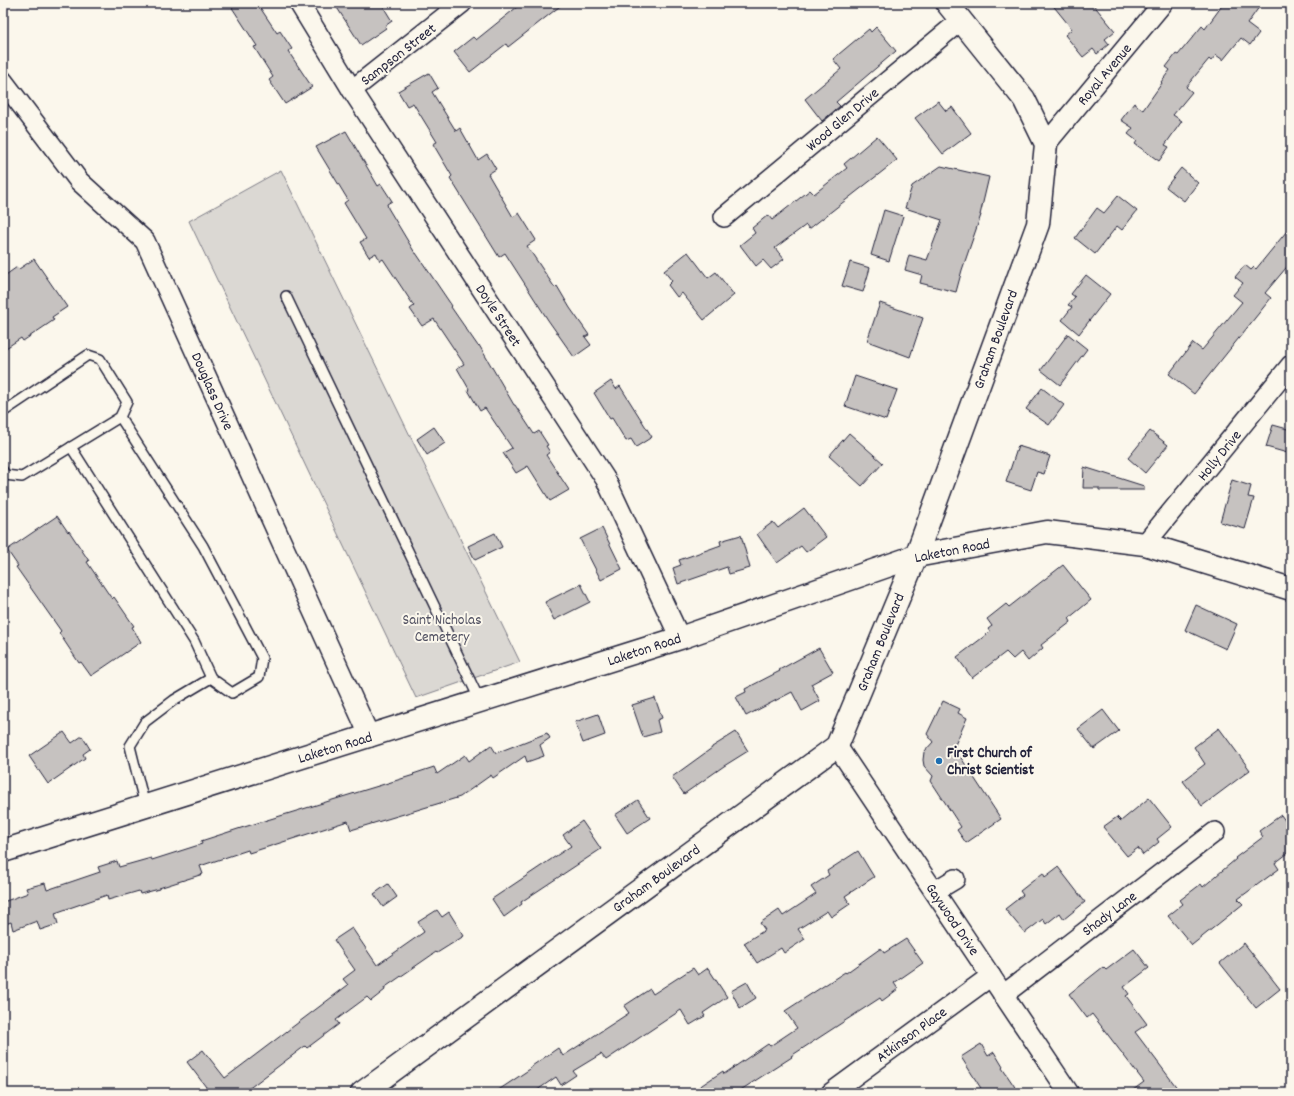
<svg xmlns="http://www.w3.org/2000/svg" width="1294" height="1096" viewBox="0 0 1294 1096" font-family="Dekko,sans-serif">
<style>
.green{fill:#dbd8d3;stroke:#7e7d87}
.building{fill:#c6c2c0;stroke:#22223b}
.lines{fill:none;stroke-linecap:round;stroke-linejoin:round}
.service-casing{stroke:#22223b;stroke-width:12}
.minor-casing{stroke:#22223b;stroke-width:22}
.tertiary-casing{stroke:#22223b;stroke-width:25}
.service{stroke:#fbf7ec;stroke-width:9}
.minor{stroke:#fbf7ec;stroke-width:19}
.tertiary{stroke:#fbf7ec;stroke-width:22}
.poi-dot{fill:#1f6fb2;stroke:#fbf7ec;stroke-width:1.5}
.labels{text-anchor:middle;stroke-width:4;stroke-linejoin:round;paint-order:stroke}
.street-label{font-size:15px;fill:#22223b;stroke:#fbf7ec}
.park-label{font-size:15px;fill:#505061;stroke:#fbf7ec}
.poi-label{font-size:15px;font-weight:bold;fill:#22223b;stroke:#fbf7ec;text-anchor:start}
</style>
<rect width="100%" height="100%" fill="#fbf7ec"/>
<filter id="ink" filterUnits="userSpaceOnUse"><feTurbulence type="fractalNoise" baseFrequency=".025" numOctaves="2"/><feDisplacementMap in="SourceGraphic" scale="8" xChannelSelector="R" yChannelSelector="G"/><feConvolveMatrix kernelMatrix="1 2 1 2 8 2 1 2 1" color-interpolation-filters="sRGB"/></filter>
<g filter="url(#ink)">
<polygon class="green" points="281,170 520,662 416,698 189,221"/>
<g class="building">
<polygon points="229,3 257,3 277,33 280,31 292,49 288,51 312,87 285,104 269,80 273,77 254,47 257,46"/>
<polygon points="334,3 381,3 392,21 385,26 386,28 361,45"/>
<polygon points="522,3 564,3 508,47 506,44 470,72 454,52 473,37 476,40"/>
<polygon points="1051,3 1092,3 1115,31 1105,39 1109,44 1097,54 1093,49 1083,57 1065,35 1072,29"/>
<polygon points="1224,3 1262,3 1247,24 1259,33 1250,45 1241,38 1223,60 1216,55 1211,61 1209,59 1186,87 1192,92 1173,115 1182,121 1165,145 1169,147 1159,161 1135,144 1137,141 1128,134 1133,128 1121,120 1134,103 1143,110 1162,83 1161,82 1170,70 1166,67 1176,54 1178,55 1202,26 1205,29"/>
<polygon points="876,27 896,51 836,102 840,106 822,121 805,99 841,69 833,59 869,29 871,32"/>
<polygon points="429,73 438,88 432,92 456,131 460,128 478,160 487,154 496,169 488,174 513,217 519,213 536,240 527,246 555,288 557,286 570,308 589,335 585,337 591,345 574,357 548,320 505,253 499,257 450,178 452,176 433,144 437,142 413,103 407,106 398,91"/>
<polygon points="938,101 946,111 952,107 971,133 943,154 915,118"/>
<polygon points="346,131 378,186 381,184 392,201 387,204 388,208 415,253 416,253 452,306 451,307 478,346 479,345 514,405 515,405 534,434 539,431 548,445 546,446 550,452 546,455 569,490 550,501 528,466 516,473 503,453 512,448 485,408 480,411 468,390 469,389 457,368 464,364 434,319 422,326 410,309 414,306 383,259 380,261 376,253 369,257 360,242 366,239 344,203 348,200 316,147"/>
<polygon points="877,136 897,160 809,229 806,225 775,248 784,259 771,269 763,260 756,266 740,245 755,233 752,228 768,215 772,220 810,190 814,194 847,168 844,164"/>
<polygon points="941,166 989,177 980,215 981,215 962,270 956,292 920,283 922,275 905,270 909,255 927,260 942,220 905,208 912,186"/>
<polygon points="1181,168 1198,183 1184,201 1166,187"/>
<polygon points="1118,196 1137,211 1122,230 1117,226 1095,254 1075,238 1097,208 1104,213"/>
<polygon points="884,210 903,216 889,261 871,255"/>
<polygon points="1291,226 1291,262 1265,293 1271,298 1194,394 1169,374 1193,343 1202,350 1242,302 1233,295 1243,283 1235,277 1245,265 1251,270 1254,267 1256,269"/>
<polygon points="688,252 708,278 716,272 734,295 704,320 682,293 677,297 668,285 672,281 664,271"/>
<polygon points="34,259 67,307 52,317 54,320 23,341 21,338 3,350 3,277 17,267 19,269"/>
<polygon points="850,262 870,268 863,292 842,286"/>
<polygon points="1086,275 1110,294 1079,334 1062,320 1072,307 1068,305 1075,297 1071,294"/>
<polygon points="880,303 923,318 910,357 867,341"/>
<polygon points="1068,334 1087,349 1060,385 1041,370"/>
<polygon points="855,376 897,390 886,420 845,406"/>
<polygon points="611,381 616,389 620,386 652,437 636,447 631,439 626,441 612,418 610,419 594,393"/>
<polygon points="1042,388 1064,405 1049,425 1026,409"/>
<polygon points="1273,425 1291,430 1291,454 1266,447"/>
<polygon points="434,427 445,443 427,455 417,439"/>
<polygon points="1150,431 1168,445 1145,473 1128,458"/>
<polygon points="849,433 883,463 862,486 829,456"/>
<polygon points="1018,446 1050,456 1044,474 1037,472 1031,490 1006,482"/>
<polygon points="1084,467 1144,486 1144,490 1099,490 1099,488 1083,488"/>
<polygon points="1232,480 1251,486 1248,497 1254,498 1245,529 1220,522"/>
<polygon points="804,508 826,537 806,552 801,546 777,563 757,534 773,522 778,528"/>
<polygon points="57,516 68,532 69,531 89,561 87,562 112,599 114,597 134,626 132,627 141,642 91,676 81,662 79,663 59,633 61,631 16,567 18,566 7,550"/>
<polygon points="602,528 622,569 601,580 580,539"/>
<polygon points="495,533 502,547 475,560 468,546"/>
<polygon points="741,535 750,568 729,574 727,567 678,584 673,568 681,565 679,560 721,545 720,541"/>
<polygon points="1063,565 1091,600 1069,618 1071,622 1041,645 1043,648 1028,661 1021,652 1013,659 1006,652 972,678 957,657 990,632 988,629 992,626 987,619 1006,604 1009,607"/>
<polygon points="581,584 590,602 554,620 545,602"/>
<polygon points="1196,605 1237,624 1226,649 1185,630"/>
<polygon points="819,648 833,672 811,684 820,701 802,711 792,692 746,716 736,697 746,692 745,689 780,671 779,670"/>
<polygon points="655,698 662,718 657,720 660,732 643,737 632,705"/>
<polygon points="943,701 960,709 958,713 967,718 954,747 1001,819 966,843 957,830 961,827 931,781 933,776 924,766 923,760 924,752 933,742 927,734"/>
<polygon points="1103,710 1119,731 1094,749 1078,729"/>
<polygon points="598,714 605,735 583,743 575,722"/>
<polygon points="1219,728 1250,770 1202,806 1183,781 1205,764 1194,747"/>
<polygon points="64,732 72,743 82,736 90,749 83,754 85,758 48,784 29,756"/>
<polygon points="736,732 748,751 724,766 684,794 672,777 712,748 712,747"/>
<polygon points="547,733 550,738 540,745 544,756 527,762 525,756 493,778 491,775 460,797 351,830 348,821 249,853 248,850 200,866 203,874 159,888 159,889 140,894 139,891 108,900 107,895 55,913 58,924 40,930 37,921 13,930 11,922 3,925 3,902 28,893 26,888 45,883 47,890 100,872 98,867 117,861 119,867 151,858 152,860 202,844 201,841 241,828 414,775 413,774 434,767 437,774 465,755 469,761 491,745 496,753"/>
<polygon points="1149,798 1172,827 1157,839 1159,842 1143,855 1138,848 1127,856 1103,827 1117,817 1121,821"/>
<polygon points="638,800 650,818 627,833 615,815"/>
<polygon points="1281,815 1291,829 1291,851 1275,863 1279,869 1238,899 1243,904 1192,945 1168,916 1183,904 1180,900 1201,884 1203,887 1236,859 1235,858 1263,837 1259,831"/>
<polygon points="582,821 601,849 521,902 522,904 504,917 492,899 571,846 563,835"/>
<polygon points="858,851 874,877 845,896 850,904 831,917 827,911 798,929 805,939 784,953 781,948 757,963 744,943 765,930 760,923 779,910 783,916 816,894 811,887 829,875 827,871"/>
<polygon points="1058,867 1085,902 1064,919 1060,913 1046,924 1043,919 1025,933 1005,909 1023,895 1020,891 1043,873 1045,877"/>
<polygon points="388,884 397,897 383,907 374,894"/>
<polygon points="437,910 442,917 449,912 464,936 437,953 436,952 384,988 385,990 371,1001 367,997 336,1020 339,1024 307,1048 305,1046 243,1093 205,1093 209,1091 187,1062 203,1050 225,1078 348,985 343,979 355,970 334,940 352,928 377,965 424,932 418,922"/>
<polygon points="906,939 923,963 894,983 898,989 882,1001 880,998 791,1056 792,1057 736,1093 690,1093 723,1071 724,1074 768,1044 770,1046 797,1028 785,1011 845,972 846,973 881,948 884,953"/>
<polygon points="1244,943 1280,989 1256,1008 1220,963"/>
<polygon points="1134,949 1149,968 1124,987 1129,994 1126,996 1147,1024 1135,1032 1181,1093 1129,1093 1144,1082 1092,1014 1087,1018 1069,994 1103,967 1106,970"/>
<polygon points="693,968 698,975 708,968 727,997 703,1013 705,1016 690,1025 681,1010 606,1060 601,1054 573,1071 576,1075 561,1085 556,1077 533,1093 494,1093 530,1069 529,1068 558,1048 563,1056 629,1013 624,1006 650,989 653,994"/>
<polygon points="747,982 756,998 740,1008 731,991"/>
<polygon points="981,1044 988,1056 994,1052 1003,1067 1002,1068 1019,1093 984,1093 961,1057"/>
</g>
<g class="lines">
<defs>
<g id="service">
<polyline points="286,296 480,701"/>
<polyline points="3,412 88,355 100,359 127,402 120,417 22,477 5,475 3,471"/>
<polyline points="120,417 203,546 262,658 259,677 232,693 211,678 174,700 145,722 130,746 145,806"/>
<polyline points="71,447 194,641 211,678"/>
</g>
<g id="minor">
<polyline points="299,3 352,90 606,480 680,638"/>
<polyline points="3,81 79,181 145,241 370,737"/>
<polyline points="352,90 462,3"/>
<polyline points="1046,144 1163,3"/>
<polyline points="724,217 960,21"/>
<polyline points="1145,544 1291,365"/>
<polyline points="837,746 1069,1093"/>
<polyline points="935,891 955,879"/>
<polyline points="1003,995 1215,832"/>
<polyline points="831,1093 991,976"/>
</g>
<g id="tertiary">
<polyline points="3,851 680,638 916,556 1047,532 1145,544 1291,589"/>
<polyline points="362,1093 837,746 916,556 1038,224 1046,144 1024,99 947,3"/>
</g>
</defs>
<use href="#service" class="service-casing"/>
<use href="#minor" class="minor-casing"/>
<use href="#tertiary" class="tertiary-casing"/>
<use href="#service" class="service"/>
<use href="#minor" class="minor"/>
<use href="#tertiary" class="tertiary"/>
</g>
</g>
<circle class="poi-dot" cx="939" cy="761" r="4"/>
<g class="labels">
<g class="street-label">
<text transform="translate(398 54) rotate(-38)" y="5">Sampson Street</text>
<text transform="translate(1104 74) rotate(-50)" y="5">Royal Avenue</text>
<text transform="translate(842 119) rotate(-40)" y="5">Wood Glen Drive</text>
<text transform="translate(499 315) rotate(57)" y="5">Doyle Street</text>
<text transform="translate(995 339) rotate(-70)" y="5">Graham Boulevard</text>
<text transform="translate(213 391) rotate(66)" y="5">Douglass Drive</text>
<text transform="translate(1219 455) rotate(-51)" y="5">Holly Drive</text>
<text transform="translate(952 550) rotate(-11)" y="5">Laketon Road</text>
<text transform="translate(880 642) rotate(-68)" y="5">Graham Boulevard</text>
<text transform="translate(644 649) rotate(-18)" y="5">Laketon Road</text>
<text transform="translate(335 747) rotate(-17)" y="5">Laketon Road</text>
<text transform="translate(656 878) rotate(-36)" y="5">Graham Boulevard</text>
<text transform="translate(1109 913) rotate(-37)" y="5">Shady Lane</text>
<text transform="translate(953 919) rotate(56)" y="5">Gaywood Drive</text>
<text transform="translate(911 1034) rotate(-36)" y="5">Atkinson Place</text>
</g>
<g class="park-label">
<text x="442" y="624">Saint Nicholas<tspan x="442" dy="17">Cemetery</tspan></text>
</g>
<g class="poi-label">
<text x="947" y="757">First Church of<tspan x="947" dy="17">Christ Scientist</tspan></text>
</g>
</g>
<rect width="1294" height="1096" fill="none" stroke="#fbf7ec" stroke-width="16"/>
<rect x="8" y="8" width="1278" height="1080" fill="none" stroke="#22223b" stroke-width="1.5" filter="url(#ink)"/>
</svg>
